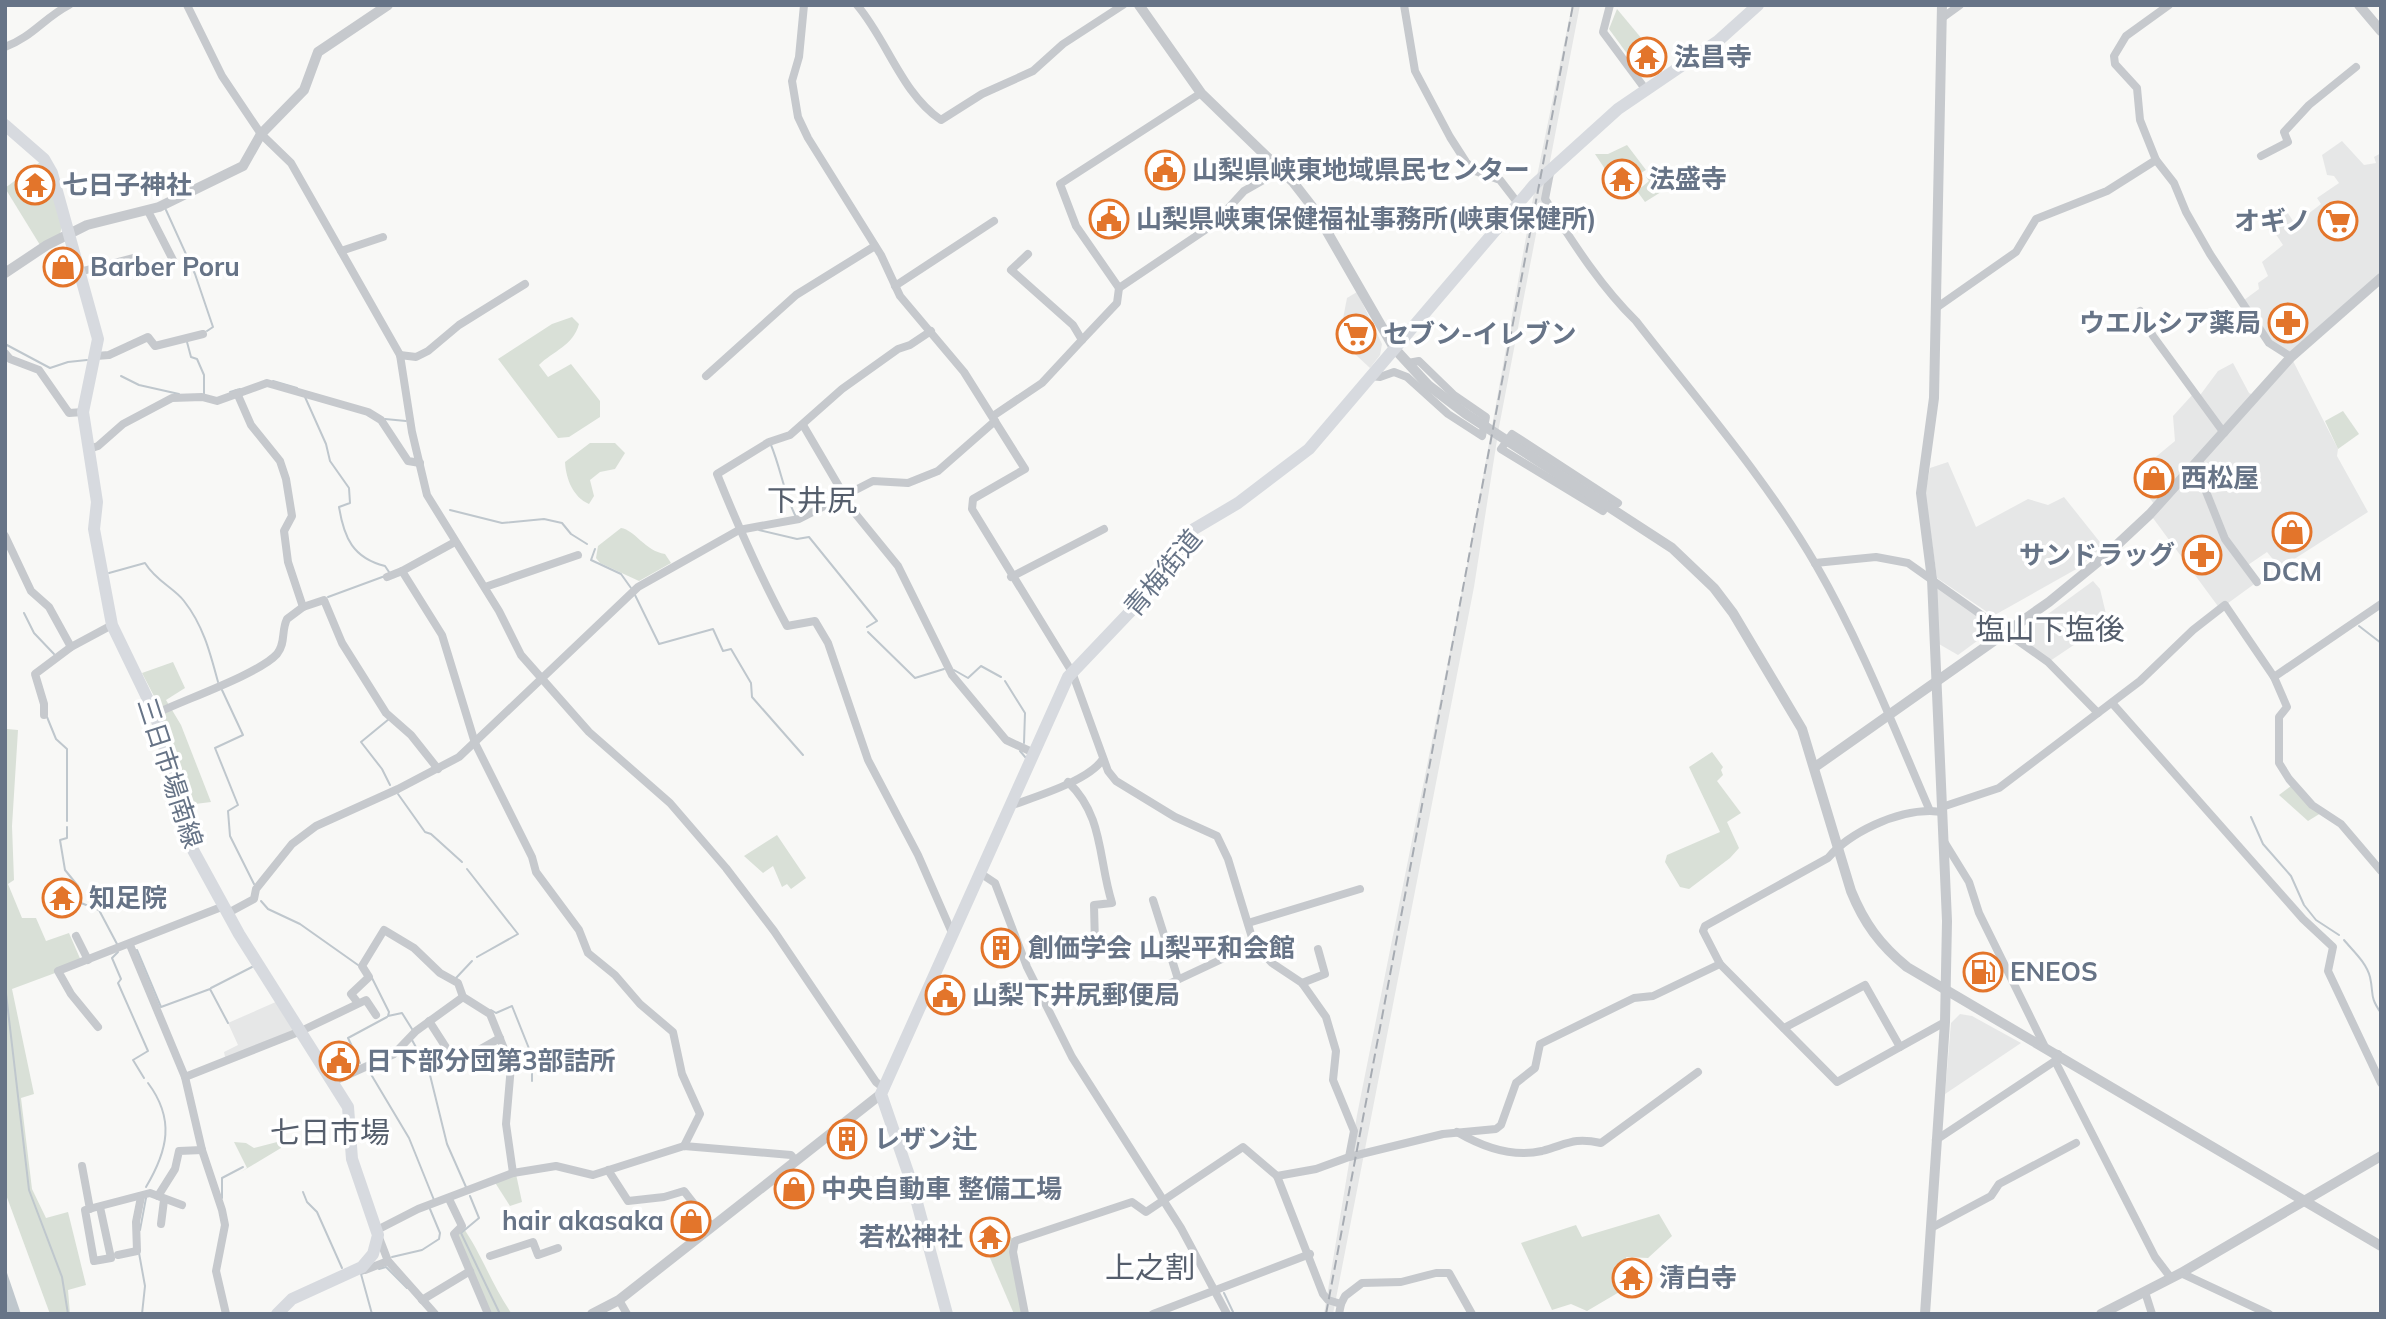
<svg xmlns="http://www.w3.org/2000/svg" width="2386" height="1319" viewBox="0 0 2386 1319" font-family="Mulish,'Noto Sans JP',sans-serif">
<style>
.built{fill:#e6e7e7}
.green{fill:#d9e0d7}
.water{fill:#bfc7cd}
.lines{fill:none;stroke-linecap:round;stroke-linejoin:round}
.stream{stroke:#bfc7cd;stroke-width:2}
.minor{stroke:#c6c9cd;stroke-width:8}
.tertiary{stroke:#c6c9cd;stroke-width:10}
.secondary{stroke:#d7dadf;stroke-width:12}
.rail{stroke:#a6abb2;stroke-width:2;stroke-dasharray:10 5;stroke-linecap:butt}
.labels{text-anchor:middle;stroke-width:7;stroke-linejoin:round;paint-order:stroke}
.poi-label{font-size:26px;font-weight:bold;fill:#677487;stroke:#fff;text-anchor:start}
.street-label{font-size:26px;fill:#677487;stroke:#fff}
.quarter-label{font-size:30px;fill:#555e6c;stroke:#fff}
</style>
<rect width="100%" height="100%" fill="#f8f8f6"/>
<g class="built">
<polygon points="1572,5 1580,5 1499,427 1474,587 1333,1314 1324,1314 1357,1115 1466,571 1537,176"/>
<polygon points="2342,141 2364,165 2376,163 2374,157 2381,153 2381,278 2291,357 2338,449 2337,456 2368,512 2280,568 2267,552 2245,567 2257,582 2220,609 2150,514 2156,507 2134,475 2175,441 2173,416 2194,393 2198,398 2218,371 2233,363 2249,393 2256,396 2291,357 2269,343 2240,303 2259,289 2258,283 2268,276 2262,262 2283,245 2265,218 2273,208 2282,204 2295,224 2321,204 2317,198 2339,183 2334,176 2327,175 2322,155"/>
<polygon points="1357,292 1382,344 1380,355 1370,368 1355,354 1341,329 1347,298"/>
<polygon points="1948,462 1976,527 2028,499 2048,505 2064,497 2103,546 2080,567 1993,616 1937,578 1925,494 1930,468"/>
<polygon points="2093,581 2100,589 2108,622 2050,661 2018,636"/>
<polygon points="1936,587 1996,627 1958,655 1939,644"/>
<polygon points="278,1001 298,1033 226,1062 224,1052 238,1045 228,1023"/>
<polygon points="1960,1014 1972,1016 2021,1043 1945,1094 1951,1023"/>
</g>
<g class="green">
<polygon points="1617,9 1647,45 1631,59 1609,29"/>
<polygon points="1627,145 1646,170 1634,177 1627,167 1609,175 1595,154 1608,154"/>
<polygon points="43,160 62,224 60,235 40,245 5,188"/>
<polygon points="1649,175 1661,192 1645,202 1637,191 1649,181 1646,177"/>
<path d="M572,317l7,7c-6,22 -26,27 -40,41l9,12 23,-13 29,37v16l-31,20 -11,1 -60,-79 54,-35z"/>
<polygon points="2343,411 2359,434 2338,449 2325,421"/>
<path d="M590,443h25l10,10 -10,16 -15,3 -10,8 4,16 -5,8c-16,-7 -23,-25 -24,-42z"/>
<path d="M621,528c14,2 24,23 44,26l6,9 -32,18 -39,-18 -4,-5 2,-12z"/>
<polygon points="173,662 185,688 166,700 181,725 211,802 187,805 155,698 142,673"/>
<polygon points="7,729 18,730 12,826 14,880 8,884 22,918 36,918 46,941 69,933 82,963 12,989 34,1094 21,1098 32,1189 46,1218 68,1212 86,1285 68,1290 70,1314 50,1314 5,1192"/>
<polygon points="1712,752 1723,767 1721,770 1723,775 1717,781 1741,813 1727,822 1739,848 1730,858 1689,889 1680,887 1665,862 1667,855 1720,832 1689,767"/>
<polygon points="2291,786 2321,813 2308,821 2279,795"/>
<polygon points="777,835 806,878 791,889 787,884 782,887 773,866 763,873 744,856"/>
<polygon points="281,1141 281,1148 241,1172 247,1168 234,1142 246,1143 254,1148"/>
<polygon points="516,1174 522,1202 510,1206 494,1181"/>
<polygon points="1659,1214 1672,1236 1648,1258 1626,1257 1629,1267 1613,1277 1621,1291 1587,1311 1571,1304 1552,1310 1521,1243 1576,1225 1582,1237"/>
<polygon points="991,1218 1015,1241 1025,1314 1014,1314 975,1223"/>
<path d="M462,1226c20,28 30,60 50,88h-24l-34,-80z"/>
</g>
<polygon class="water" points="5,1267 21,1314 5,1314"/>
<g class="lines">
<g class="stream">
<polyline points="166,210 195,274 213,327 207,331"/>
<polyline points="187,342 191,357 197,359 204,375 204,395"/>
<polyline points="5,344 50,368 68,362 87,360"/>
<polyline points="121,376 139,385 179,394"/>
<polyline points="273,381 297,388"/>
<polyline points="230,392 240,389"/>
<path d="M305,397l21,47 4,17 19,27 1,15 -11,4c5,31 14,51 46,59l4,6"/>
<polyline points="385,419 406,421"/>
<path d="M771,445c10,24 13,49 25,72"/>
<polyline points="450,510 502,523 544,519 562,523 571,534 587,544"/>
<polyline points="759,530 797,539 809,537 877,621 867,627"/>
<polyline points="595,549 591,560 621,574 631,588"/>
<path d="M109,573l36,-10c11,18 29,25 39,38 19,24 26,51 34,81"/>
<polyline points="634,593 659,644 713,629 723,651 731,649 751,683 752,697 803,755"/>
<polyline points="328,597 385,576"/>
<polyline points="24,613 34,633 54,654"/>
<polyline points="2359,626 2381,643"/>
<polyline points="868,632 915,678 944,669"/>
<polyline points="954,670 968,678 981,666 1001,677"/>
<polyline points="1005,681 1025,713 1024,743"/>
<polyline points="222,690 243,735 215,748 238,805 228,811 230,836 254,884"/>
<polyline points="47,717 56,739 67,749 67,821"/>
<polyline points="389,719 361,742 382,769 390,785"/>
<polyline points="1020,751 1026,758"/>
<polyline points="398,794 425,832 431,834 462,862"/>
<polyline points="2251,817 2263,844 2291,876 2304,905 2316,920 2339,935"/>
<polyline points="67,827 67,838 60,840 65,870 78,886 81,903 99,910 117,944"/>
<polyline points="467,869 518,934 477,957"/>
<polyline points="261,901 268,909 300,924 358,965"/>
<path d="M2344,940c9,11 22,22 26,37 4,17 -1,19 11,36"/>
<polyline points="137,950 161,1007 210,989 228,1023"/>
<polyline points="118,952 112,958 121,979 118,983 148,1051 133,1060 144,1078"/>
<polyline points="372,978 389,1012 388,1016 402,1013 412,1029"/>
<polyline points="456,978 472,961"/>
<polyline points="5,985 29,1190 62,1277 68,1314"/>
<polyline points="211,988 252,967"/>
<polyline points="491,1010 496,1013 512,1006 532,1056"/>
<polyline points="412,1040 429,1071 447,1144 466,1187"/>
<polyline points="360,1063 348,1038 387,1017"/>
<polyline points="369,1071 409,1138 434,1200"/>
<polyline points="532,1081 532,1063"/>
<path d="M146,1187c22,-37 29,-68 2,-104"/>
<polyline points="303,1192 307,1202 317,1212 342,1268"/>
<polyline points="470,1196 479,1218 461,1233 500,1314"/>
<polyline points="222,1198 222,1178 243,1167"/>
<polyline points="140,1230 146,1198"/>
<polyline points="139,1253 145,1286 142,1314"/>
<polyline points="392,1257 422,1250 439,1239 440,1233 430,1209"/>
<polyline points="379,1269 386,1267 407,1288"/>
<polyline points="364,1273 361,1274 372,1314"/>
<polyline points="1224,1293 1234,1314"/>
</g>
<g class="minor">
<polyline points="187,5 222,76 261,134 291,163 400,355 412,432 427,495 499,611 521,655 589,732 670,803 726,868 774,931 876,1082 885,1089"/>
<polyline points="804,5 799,57 792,81 798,117 808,138 881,255 900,296 964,372 1025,469 973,499 972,509 1072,672 1108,771 1116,781 1175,817 1217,836 1228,859 1254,944 1272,963 1302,983 1326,1017 1336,1051 1333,1080 1354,1131 1349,1157"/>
<path d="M857,5c30,35 45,89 84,115l41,-26 51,-23 30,-27 60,-39"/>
<polyline points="1404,5 1415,71 1450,137 1466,162 1475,171 1500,180 1517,202"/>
<polyline points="1610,5 1603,32 1646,90"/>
<polyline points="2169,5 2126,36 2114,56 2115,64 2137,88 2140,120 2156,160 2174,183 2186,212 2210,254 2269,343 2291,357"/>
<polyline points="1942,18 1960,5"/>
<path d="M5,47c27,-10 39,-29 64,-42"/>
<polyline points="2261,156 2288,142 2284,132 2309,105 2356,67"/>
<path d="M1550,173l-5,26c27,42 55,87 91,122 62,80 129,156 180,244 45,78 78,163 114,246l13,1"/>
<polyline points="148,211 174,262"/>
<polyline points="341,251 383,237"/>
<polyline points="1028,254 1011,270 1073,325 1082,340 1117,303 1119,288 1076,226 1060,184 1201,93"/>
<polyline points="79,272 133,258"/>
<polyline points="895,286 994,221"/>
<polyline points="1119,288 1214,224 1244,191 1281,170"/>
<polyline points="1936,308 2016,252 2036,219 2107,191 2156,160"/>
<polyline points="2140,311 2153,336 2224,433"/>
<path d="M931,331l-21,14 -12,4 -56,40 -52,46 -21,7 -52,32c21,52 43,102 70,152l28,-5 13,22 40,117 50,95 35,80"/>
<polyline points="5,353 10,359 39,370 69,413 83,412"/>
<polyline points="400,355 416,357 428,351 459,325 525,284"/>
<polyline points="96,356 109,355 148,337 155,346 203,334"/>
<polyline points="706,376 796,295 875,246"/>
<polyline points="1370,376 1380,377 1394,372 1407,377 1448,414 1482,436 1486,417 1454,395 1419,361 1408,363"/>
<polyline points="237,393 251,425 280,461 286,479 292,516 284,531 288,562 303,607"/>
<polyline points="993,416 1042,383 1082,340"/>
<polyline points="803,425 854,512 898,566 952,675 1006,740 1032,752"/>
<polyline points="89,449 98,446 123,424 172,398 202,397 217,401 267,383 368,412 381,420 408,461 420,463"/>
<polyline points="2198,462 2210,472 2203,484 2225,539 2257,582"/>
<polyline points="1603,511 1501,449 1512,434 1618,503"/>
<polyline points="5,536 31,591 49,607 71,647"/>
<polyline points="1815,563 1876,557 1908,563 2048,662 2098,713"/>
<polyline points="402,571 455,542"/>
<polyline points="387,577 402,571 442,635 475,743 532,857 536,872 579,930 588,953 615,975 640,1004 673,1032 682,1074 700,1114 684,1146"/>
<polyline points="1011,577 1104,529"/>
<polyline points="485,587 578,555"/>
<polyline points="2274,677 2381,604"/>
<polyline points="2112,703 2303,919 2333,947 2328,971 2381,1083"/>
<path d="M155,714c28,-14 104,-40 122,-60 9,-11 4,-23 10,-35l16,-12 21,-7 18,43 44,70 25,22 27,34"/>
<polyline points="44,715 44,704 35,674 71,647 112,625"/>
<path d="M1068,782c36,34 30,77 44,121l-18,2 1,40"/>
<path d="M1010,806c24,-9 79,-25 93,-47"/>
<polyline points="1942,807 1999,788 2140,681 2193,630 2225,605 2274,677 2287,707 2279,717 2279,763 2289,779 2312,805 2341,824 2381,871"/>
<path d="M1930,811c-34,0 -80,21 -102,47l-123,68 -2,5 17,33 117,118 108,-60"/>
<polyline points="1945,843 1969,882 1979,913 2045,1047"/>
<polyline points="980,873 995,883 1027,967 1072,1057 1181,1228 1227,1314"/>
<polyline points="1153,900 1178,979"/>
<polyline points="228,913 254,899 256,889 292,844 316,826 398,789 459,757 638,587 739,530 799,519 873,481 908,483 938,471 995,421"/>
<polyline points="1248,923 1360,889"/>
<polyline points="76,936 88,960"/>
<polyline points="130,945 185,1077 202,1150 222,1210 225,1225 216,1271 226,1314"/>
<polyline points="1302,983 1325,974 1318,949"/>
<polyline points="1110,1001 1141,997 1254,944"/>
<polyline points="358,1003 351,994 369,977 362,966 384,930 414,948 440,973 458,983 463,997 490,1014 511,1066 506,1124 513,1173"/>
<polyline points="429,1021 456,1063 500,1038"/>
<polyline points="98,1027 71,994 58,971 224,906"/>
<polyline points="1784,1028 1865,985 1900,1047"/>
<polyline points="2058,1054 2055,1061 2155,1257 2171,1278"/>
<polyline points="185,1077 301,1031 366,1000 376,1015"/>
<polyline points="334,1081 394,1054 416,1031 463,997"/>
<path d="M1457,1132c24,14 55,26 85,19 26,-7 31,-14 59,-8l97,-71"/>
<polyline points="1936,1140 2055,1061"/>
<polyline points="82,1166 90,1209"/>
<polyline points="608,1170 628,1201 664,1197 684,1191 712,1227"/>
<polyline points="1277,1176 1316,1169 1349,1157 1443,1134 1496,1129 1501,1125 1516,1083 1535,1068 1540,1044 1634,998 1653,996 1720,964"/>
<polyline points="449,1199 462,1226 454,1234 488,1314"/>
<polyline points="182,1205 158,1196 175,1169 179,1151 202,1150"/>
<polyline points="100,1207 111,1258 94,1261 85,1210 150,1193 158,1196"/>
<polyline points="161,1224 164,1200"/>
<polyline points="1931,1228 1991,1196 1999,1184 2076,1143"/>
<polyline points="377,1230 418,1209 513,1173 556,1166 593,1175 684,1146 791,1155 795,1160"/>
<polyline points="378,1235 388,1261 435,1314"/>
<polyline points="118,1255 137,1251 136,1222 141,1197"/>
<polyline points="490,1256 533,1242 538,1255 558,1248"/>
<polyline points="362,1267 365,1270 388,1261"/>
<polyline points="2181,1273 2269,1314"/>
<polyline points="2145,1292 2152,1314"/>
<polyline points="422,1300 470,1271"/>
<polyline points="619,1300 627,1314"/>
<polyline points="1341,1304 1345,1296 1362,1283 1401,1282 1436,1273 1449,1273 1472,1314"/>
<polyline points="1025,1314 1013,1252 1015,1241 1132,1202 1146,1212 1243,1147 1277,1176 1323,1294 1328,1300 1341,1304 1339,1314"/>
<polyline points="1153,1314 1310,1254"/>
</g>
<g class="tertiary">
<path d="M1139,5l62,88 92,89 21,27 80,139 34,37 38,29 206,134 42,40 19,25 69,116 49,162c13,32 29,54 56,76l474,279"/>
<polyline points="2359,5 2381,31"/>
<polyline points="5,273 47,245 87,225 159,207 243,166 261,134 304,90 318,52 388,5"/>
<polyline points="1815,767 2049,602 2104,557 2150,514 2291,357 2381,278"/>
<polyline points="592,1314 619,1300 881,1094"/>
<polyline points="1925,1314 1945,1022 1947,921 1932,579 1921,493 1934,398 1942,5"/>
<polyline points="2101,1314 2181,1273 2381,1156"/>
</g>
<g class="secondary">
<polyline points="5,125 44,159 52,173 98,339 83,412 97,502 94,529 112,625 155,714 193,850 239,934 348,1107 352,1159 378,1235 373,1254 362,1267 292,1299 277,1314"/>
<polyline points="947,1314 912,1184 881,1094 1068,677 1146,595 1194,529 1238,503 1309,449 1534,185 1618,109 1718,41 1758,5"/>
</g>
<polyline class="rail" points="1326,1314 1573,5"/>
</g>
<defs>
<symbol id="temple-ring" viewBox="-11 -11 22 22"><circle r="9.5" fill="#fff" stroke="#e3752b" stroke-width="1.5"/><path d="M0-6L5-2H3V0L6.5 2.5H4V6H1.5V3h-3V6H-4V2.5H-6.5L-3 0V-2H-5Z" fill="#e3752b"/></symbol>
<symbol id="civic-ring" viewBox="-11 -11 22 22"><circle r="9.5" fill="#fff" stroke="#e3752b" stroke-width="1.5"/><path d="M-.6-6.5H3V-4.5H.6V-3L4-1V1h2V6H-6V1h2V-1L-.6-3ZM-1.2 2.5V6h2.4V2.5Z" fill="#e3752b"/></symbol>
<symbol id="supermarket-ring" viewBox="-11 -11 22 22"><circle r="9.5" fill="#fff" stroke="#e3752b" stroke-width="1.5"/><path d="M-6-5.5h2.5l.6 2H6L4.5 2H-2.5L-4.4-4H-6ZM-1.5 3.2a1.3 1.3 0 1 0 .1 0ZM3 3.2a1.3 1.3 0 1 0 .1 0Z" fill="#e3752b"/></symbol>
<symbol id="shop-ring" viewBox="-11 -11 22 22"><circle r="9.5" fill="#fff" stroke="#e3752b" stroke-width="1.5"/><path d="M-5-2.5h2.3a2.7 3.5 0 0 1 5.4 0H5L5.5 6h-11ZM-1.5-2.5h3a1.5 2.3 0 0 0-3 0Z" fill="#e3752b"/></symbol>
<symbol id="pharmacy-ring" viewBox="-11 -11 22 22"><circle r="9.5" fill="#fff" stroke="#e3752b" stroke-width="1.5"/><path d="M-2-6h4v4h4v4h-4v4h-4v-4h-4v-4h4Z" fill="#e3752b"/></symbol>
<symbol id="building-ring" viewBox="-11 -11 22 22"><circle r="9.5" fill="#fff" stroke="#e3752b" stroke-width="1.5"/><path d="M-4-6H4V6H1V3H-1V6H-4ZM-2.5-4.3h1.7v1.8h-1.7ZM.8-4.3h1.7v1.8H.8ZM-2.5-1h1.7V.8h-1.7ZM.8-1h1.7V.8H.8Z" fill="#e3752b"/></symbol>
<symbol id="fuel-ring" viewBox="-11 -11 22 22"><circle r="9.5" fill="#fff" stroke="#e3752b" stroke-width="1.5"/><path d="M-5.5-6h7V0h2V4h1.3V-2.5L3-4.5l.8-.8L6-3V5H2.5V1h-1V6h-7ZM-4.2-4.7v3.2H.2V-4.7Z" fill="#e3752b"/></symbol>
</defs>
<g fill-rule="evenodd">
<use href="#temple-ring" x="1625" y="35" width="44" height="44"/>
<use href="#civic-ring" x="1143" y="148" width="44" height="44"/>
<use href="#temple-ring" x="1600" y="157" width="44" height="44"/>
<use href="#temple-ring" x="13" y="163" width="44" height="44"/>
<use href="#civic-ring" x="1087" y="197" width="44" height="44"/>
<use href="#supermarket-ring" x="2316" y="199" width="44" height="44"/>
<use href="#shop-ring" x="41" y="245" width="44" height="44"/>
<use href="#pharmacy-ring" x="2266" y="301" width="44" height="44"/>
<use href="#supermarket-ring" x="1334" y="312" width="44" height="44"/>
<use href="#shop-ring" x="2132" y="456" width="44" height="44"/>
<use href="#shop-ring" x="2270" y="510" width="44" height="44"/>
<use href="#pharmacy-ring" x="2180" y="533" width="44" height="44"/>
<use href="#temple-ring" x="40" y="876" width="44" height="44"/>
<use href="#building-ring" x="979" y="926" width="44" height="44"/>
<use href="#fuel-ring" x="1961" y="950" width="44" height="44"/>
<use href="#civic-ring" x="923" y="973" width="44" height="44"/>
<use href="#civic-ring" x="317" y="1039" width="44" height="44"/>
<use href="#building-ring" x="825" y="1117" width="44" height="44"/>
<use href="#shop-ring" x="772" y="1167" width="44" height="44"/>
<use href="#shop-ring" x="669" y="1199" width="44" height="44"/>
<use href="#temple-ring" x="968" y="1215" width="44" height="44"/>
<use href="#temple-ring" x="1610" y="1256" width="44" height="44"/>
</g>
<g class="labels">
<g class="poi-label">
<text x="1674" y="66">法昌寺</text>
<text x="1192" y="179">山梨県峡東地域県民センター</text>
<text x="1649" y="188">法盛寺</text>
<text x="62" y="194">七日子神社</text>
<text x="1136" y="228">山梨県峡東保健福祉事務所(峡東保健所)</text>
<text x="2311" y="230" text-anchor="end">オギノ</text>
<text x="90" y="276">Barber Poru</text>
<text x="2261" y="332" text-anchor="end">ウエルシア薬局</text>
<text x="1383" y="343">セブン-イレブン</text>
<text x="2181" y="487">西松屋</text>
<text x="2175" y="564" text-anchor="end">サンドラッグ</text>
<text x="2292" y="581" text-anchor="middle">DCM</text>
<text x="89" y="907">知足院</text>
<text x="1028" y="957">創価学会 山梨平和会館</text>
<text x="2010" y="981">ENEOS</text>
<text x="972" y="1004">山梨下井尻郵便局</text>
<text x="366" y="1070">日下部分団第3部詰所</text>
<text x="874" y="1148">レザン辻</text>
<text x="821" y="1198">中央自動車 整備工場</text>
<text x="664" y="1230" text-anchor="end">hair akasaka</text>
<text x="963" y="1246" text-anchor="end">若松神社</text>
<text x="1659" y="1287">清白寺</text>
</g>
<g class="street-label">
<text transform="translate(1163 573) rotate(-50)" y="9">青梅街道</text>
<text transform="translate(170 773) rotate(72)" y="9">三日市場南線</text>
</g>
<g class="quarter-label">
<text x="812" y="511">下井尻</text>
<text x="2050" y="640">塩山下塩後</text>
<text x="330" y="1143">七日市場</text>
<text x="1150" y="1278">上之割</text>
</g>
</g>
<rect width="2386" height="1319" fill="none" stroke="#677487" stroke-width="14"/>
</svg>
